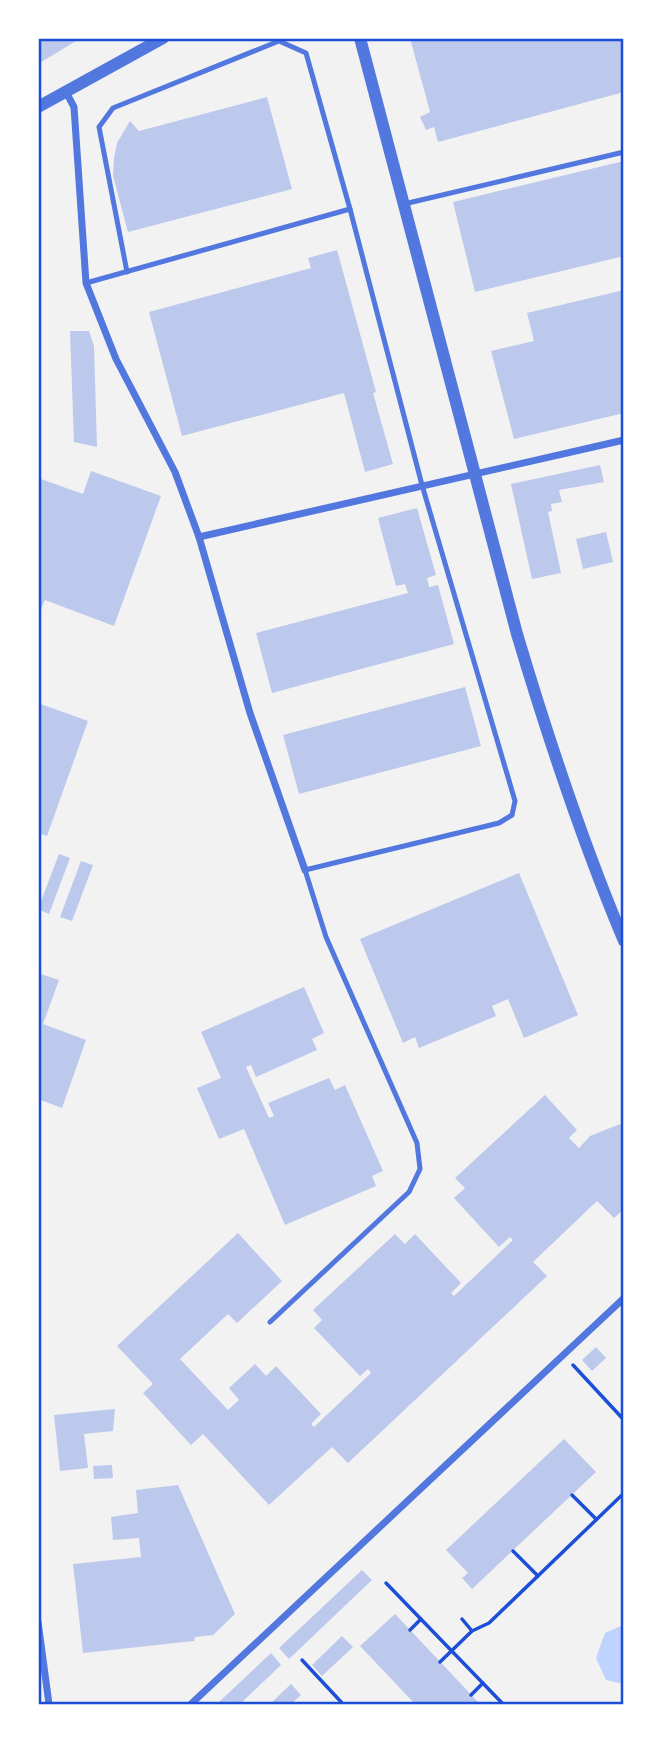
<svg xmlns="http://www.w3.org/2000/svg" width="662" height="1743" viewBox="0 0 662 1743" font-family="Inter,sans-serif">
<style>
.water{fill:#bfd3fe}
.building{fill:#bdc9ec}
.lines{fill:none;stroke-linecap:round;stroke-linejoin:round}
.path{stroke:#1d4ed8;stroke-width:3.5}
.service{stroke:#5277de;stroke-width:5}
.minor{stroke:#5277de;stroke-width:7}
.tertiary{stroke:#5277de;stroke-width:12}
.neatline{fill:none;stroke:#1d4ed8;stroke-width:2.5}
</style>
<rect width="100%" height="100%" fill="#f2f2f2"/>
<polygon class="water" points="623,1625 623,1684 606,1680 596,1658 605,1633"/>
<g class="building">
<polygon points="38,38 81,38 38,64"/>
<polygon points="410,38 624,38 624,92 438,142 434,127 426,130 420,117 430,112"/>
<polygon points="267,97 292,189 128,232 113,176 114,158 117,143 130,121 139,131"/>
<polygon points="624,161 624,256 475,292 453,202"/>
<polygon points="337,250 376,392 373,393 393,464 365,472 344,393 182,436 149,312 311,268 308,258"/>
<polygon points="624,290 624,413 514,439 491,351 534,341 527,313"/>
<polygon points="70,331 89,331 94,346 97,447 74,442"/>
<polygon points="600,465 604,482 559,490 562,502 551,504 552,511 548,512 561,573 532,579 511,484"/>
<polygon points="91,471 161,496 114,626 45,600 38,616 38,478 83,494"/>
<polygon points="417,508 436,575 427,578 428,582 429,587 438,585 454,644 272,693 256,633 408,593 405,584 396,586 378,518"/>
<polygon points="606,532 613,562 583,569 576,539"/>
<polygon points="465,687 481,746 299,794 283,735"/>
<polygon points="38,703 88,721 47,836 38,833"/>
<polygon points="59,854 70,858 49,914 38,909"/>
<polygon points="81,861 93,865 72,921 60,917"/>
<polygon points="519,873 578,1015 524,1038 508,999 492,1006 496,1016 419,1048 415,1037 403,1043 360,939"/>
<polygon points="38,973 59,980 43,1024 86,1040 62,1108 38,1099"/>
<polygon points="304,987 324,1033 312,1039 317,1050 256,1077 251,1065 246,1067 269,1118 274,1116 268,1103 329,1078 335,1090 345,1085 383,1171 372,1176 376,1186 285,1225 244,1129 219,1139 197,1088 221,1078 201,1032"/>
<polygon points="545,1095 577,1130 569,1138 579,1148 590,1136 620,1124 624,1132 624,1209 614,1218 597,1201 533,1262 547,1276 348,1463 332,1447 269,1505 203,1434 191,1445 143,1393 153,1384 117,1346 238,1233 282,1281 237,1323 228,1314 180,1359 228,1410 239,1400 229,1388 255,1364 266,1376 276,1366 321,1414 311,1424 314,1427 371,1373 368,1369 360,1376 314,1328 322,1320 313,1310 395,1234 405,1244 415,1234 461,1283 451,1293 454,1296 513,1240 510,1237 499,1247 454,1198 465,1188 455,1178"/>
<polygon points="596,1347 606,1358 592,1371 582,1360"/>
<polygon points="115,1409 113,1431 84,1434 88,1468 60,1471 54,1415"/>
<polygon points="564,1439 596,1472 472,1589 462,1578 468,1573 446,1550"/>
<polygon points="112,1465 113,1478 94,1479 93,1466"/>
<polygon points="178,1485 235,1614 213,1635 195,1637 194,1641 83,1653 73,1564 141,1557 139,1538 113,1540 111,1517 138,1513 136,1490"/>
<polygon points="362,1570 372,1580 289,1659 279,1648"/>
<polygon points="395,1614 480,1704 415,1704 360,1646"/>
<polygon points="342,1636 353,1647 322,1676 312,1665"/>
<polygon points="271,1653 281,1665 240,1704 222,1704 219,1702"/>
<polygon points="291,1684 301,1695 291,1704 270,1704"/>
</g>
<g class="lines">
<g class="path">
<polyline points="573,1365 624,1420"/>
<polyline points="572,1495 596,1519"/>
<polyline points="513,1551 538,1576"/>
<polyline points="386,1583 503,1704"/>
<polyline points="462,1619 472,1631 489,1623 624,1493"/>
<polyline points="410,1630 421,1619"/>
<polyline points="302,1660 343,1704"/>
<polyline points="440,1662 472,1631"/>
<polyline points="471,1695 483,1683"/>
</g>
<g class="service">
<polyline points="404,204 624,152"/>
<polyline points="127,272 99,127 113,108 279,41 306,53 350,209 422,485 515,801 512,815 499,823 305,870 326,937 417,1143 420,1169 409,1192 270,1322"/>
<polyline points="86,283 350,209"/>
</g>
<g class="minor">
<polyline points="66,92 74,107 86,283 116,359 175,472 199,537 624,440"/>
<polyline points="199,537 250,713 305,870"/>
<polyline points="38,1622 49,1704"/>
<polyline points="191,1704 624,1298"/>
</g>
<g class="tertiary">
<path d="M360,38l157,596c31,104 65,207 107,307"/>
<polyline points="38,107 163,38"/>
</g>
</g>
<rect width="662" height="1743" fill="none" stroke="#ffffff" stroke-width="80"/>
<rect x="40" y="40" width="582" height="1663" class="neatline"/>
</svg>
